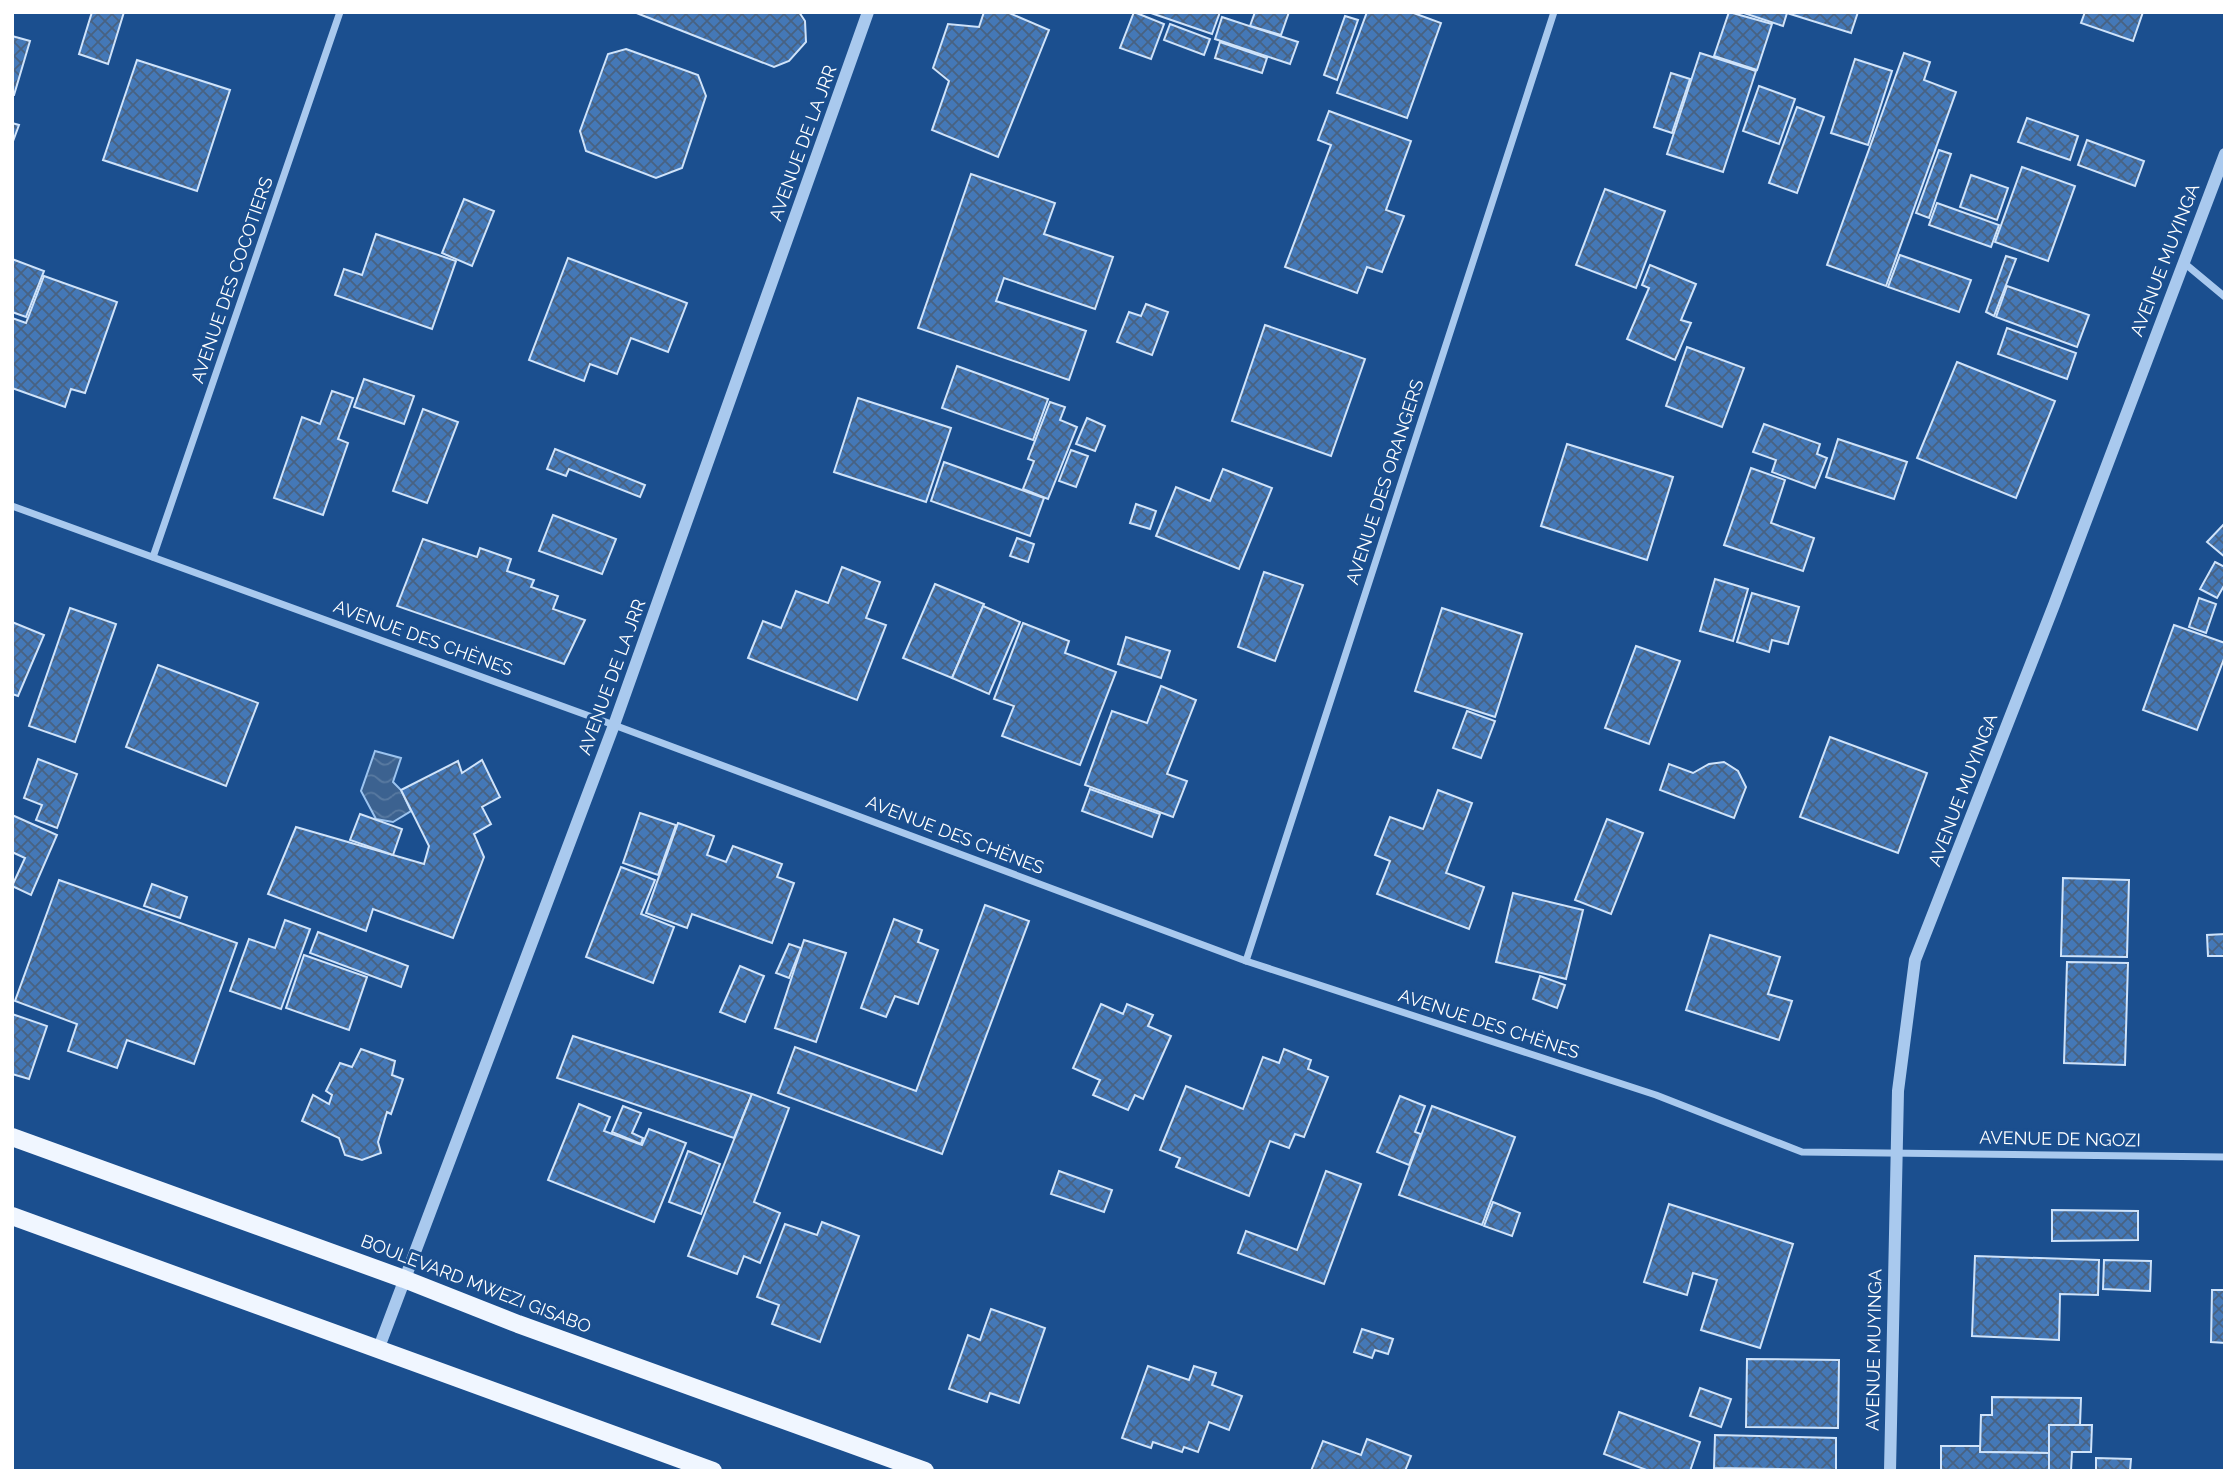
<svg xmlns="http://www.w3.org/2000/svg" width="2237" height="1483" viewBox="0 0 2237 1483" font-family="Raleway,sans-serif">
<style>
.water{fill:url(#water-waves);stroke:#9cc4f0;stroke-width:2}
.building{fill:url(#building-cross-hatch);stroke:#cfe3fa;stroke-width:2}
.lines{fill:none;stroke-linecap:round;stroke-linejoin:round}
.minor{stroke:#a9c9ee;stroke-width:7}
.tertiary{stroke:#a9c9ee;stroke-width:12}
.primary{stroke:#f0f6ff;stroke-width:18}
.labels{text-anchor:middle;stroke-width:6;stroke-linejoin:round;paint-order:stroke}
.street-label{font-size:18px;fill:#fff;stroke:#1b4f8f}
</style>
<defs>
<pattern id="water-waves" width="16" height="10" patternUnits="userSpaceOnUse" patternTransform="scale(1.75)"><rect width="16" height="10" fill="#3c6290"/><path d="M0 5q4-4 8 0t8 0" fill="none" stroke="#597aa1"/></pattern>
<pattern id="building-cross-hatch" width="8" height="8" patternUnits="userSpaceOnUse" patternTransform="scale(1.75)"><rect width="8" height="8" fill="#4478b7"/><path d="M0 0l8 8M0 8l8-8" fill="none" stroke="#486282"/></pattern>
</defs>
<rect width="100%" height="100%" fill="#1b4f8f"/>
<polygon class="water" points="375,751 401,758 393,782 401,790 411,811 393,822 376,819 361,791"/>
<g class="building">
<polygon points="92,12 124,12 108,64 79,54"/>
<polygon points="634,12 799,12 805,21 806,42 789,61 774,67"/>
<polygon points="984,12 1007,12 1049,30 998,157 932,130 949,81 933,68 948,24 979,27"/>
<polygon points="1134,12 1164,24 1151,59 1120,48"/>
<polygon points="1148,12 1220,12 1212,34"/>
<polygon points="1255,12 1289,12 1281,35 1250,26"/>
<polygon points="1367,12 1411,12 1441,23 1407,118 1337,93"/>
<polygon points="1729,12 1772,24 1757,70 1714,56"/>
<polygon points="1741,12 1858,12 1851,33 1787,13 1783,26"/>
<polygon points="2085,12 2143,12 2133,41 2081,23"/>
<polygon points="1345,16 1358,20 1337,80 1324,75"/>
<polygon points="1222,17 1298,42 1290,64 1215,39"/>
<polygon points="1170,24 1210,39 1204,55 1164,40"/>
<polygon points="12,36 30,41 14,95 12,95"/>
<polygon points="1220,42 1267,58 1262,73 1215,58"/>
<polygon points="626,49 698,75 706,96 682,168 656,178 586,151 580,131 608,54"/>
<polygon points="1700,53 1756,71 1723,172 1667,154"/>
<polygon points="1904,53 1930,62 1924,80 1956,92 1886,286 1827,265"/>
<polygon points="1855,59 1892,71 1868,145 1831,133"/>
<polygon points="137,60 230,90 197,191 103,160"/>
<polygon points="1671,73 1690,79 1672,133 1654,127"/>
<polygon points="1759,86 1795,99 1779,144 1743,131"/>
<polygon points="1797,107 1824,117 1797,193 1769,183"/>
<polygon points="1329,111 1411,141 1386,210 1404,216 1382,272 1367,267 1357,293 1285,267 1331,145 1318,140"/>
<polygon points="2027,118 2078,136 2070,160 2018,142"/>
<polygon points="12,123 19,125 12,144"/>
<polygon points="2087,140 2144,161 2135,186 2078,165"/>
<polygon points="1939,150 1951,154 1929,218 1916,213"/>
<polygon points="2022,167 2075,186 2048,261 1995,242"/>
<polygon points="971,174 1055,203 1044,234 1113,257 1095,309 1004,278 996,301 1086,331 1069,380 918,328"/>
<polygon points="1971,175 2008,188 1997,220 1960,207"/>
<polygon points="1605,189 1665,211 1636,288 1576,265"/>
<polygon points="464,199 494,211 472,266 442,253"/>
<polygon points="1937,203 1999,225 1991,247 1929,225"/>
<polygon points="376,234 456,261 432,329 335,295 344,269 362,275"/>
<polygon points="1900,255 1971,280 1959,312 1888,287"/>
<polygon points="2006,256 2016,259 1994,316 1986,312"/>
<polygon points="568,258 687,303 668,352 631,338 617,374 590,364 584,381 529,360"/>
<polygon points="12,259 44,271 26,317 12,312"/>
<polygon points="1650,265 1696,284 1681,320 1691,323 1675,360 1627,339 1649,288 1642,285"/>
<polygon points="44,276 117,302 85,393 71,389 65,407 12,388 12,318 26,323"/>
<polygon points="2007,286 2089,315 2077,347 1996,317"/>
<polygon points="1146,304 1168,312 1152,355 1117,342 1129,312 1141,316"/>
<polygon points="1265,325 1365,359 1331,456 1232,421"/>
<polygon points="2007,328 2076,353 2067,379 1998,354"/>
<polygon points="1687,347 1744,368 1722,427 1666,406"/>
<polygon points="1957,362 2055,401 2016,498 1917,458"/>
<polygon points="957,366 1048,399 1033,440 942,408"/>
<polygon points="364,379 414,396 404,424 354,407"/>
<polygon points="332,391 353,398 338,439 348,443 323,515 274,498 302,417 320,424"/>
<polygon points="858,398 951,428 926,502 834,472"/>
<polygon points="1050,402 1065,407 1060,420 1077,427 1048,499 1023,489 1034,461 1028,459"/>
<polygon points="423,409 458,422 427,503 393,491"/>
<polygon points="1087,418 1105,426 1095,451 1076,444"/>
<polygon points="1764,424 1820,444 1817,454 1827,458 1815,488 1772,472 1776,460 1753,452"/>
<polygon points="1838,439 1907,462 1894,499 1826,477"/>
<polygon points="1567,444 1673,477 1647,560 1541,526"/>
<polygon points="555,449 645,485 640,497 569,469 566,476 547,469"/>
<polygon points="1071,450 1088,456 1076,487 1059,481"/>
<polygon points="944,462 1044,498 1030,536 931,501"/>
<polygon points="1751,468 1785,480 1771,523 1814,538 1803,571 1724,545"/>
<polygon points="1223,469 1272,488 1239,569 1156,536 1176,487 1210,501"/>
<polygon points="1136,504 1156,511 1150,529 1130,523"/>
<polygon points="553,515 616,539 602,574 539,551"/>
<polygon points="2225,523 2225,557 2207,542"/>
<polygon points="1017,538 1034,544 1028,562 1010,556"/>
<polygon points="423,539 477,557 480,548 511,559 507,571 534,580 531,587 558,596 553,609 585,620 564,664 397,606"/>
<polygon points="2215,562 2225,567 2225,584 2217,598 2200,589"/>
<polygon points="842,567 880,582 866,618 886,625 857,700 748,658 763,621 781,628 796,591 828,603"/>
<polygon points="1264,572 1303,585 1275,661 1238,647"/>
<polygon points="1715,579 1748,589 1733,641 1700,631"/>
<polygon points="935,584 984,604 952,678 903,658"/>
<polygon points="1752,593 1799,607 1788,644 1772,640 1769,652 1737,642"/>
<polygon points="2199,598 2216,604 2206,633 2189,627"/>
<polygon points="983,606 1020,622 989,694 952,678"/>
<polygon points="70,608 116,624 75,742 29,726"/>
<polygon points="1442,608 1522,634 1495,717 1415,691"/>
<polygon points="12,622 44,635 18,696 12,694"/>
<polygon points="1023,623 1069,641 1065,653 1116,672 1080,765 1002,736 1014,706 994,699"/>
<polygon points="2174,625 2225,643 2225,656 2197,730 2143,710"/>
<polygon points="1126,637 1170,651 1161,678 1118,664"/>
<polygon points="1636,646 1680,661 1649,744 1605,728"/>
<polygon points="158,665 258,703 226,786 126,747"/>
<polygon points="1161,686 1196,700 1167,774 1187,781 1173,817 1085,785 1112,711 1147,723"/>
<polygon points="1467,711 1495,721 1481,758 1453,748"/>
<polygon points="1830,737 1927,773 1898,853 1800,817"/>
<polygon points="38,759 77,774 57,828 36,820 42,805 24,798"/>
<polygon points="482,760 500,797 482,807 491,824 474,834 484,857 453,938 373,909 366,931 268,894 296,827 424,864 429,846 401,790 458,761 462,773"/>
<polygon points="1724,762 1738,771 1746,787 1734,818 1660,790 1669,764 1693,773 1709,764"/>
<polygon points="1090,789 1160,814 1152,837 1082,811"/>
<polygon points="1438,790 1472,803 1446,873 1484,887 1469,929 1377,894 1390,861 1375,855 1390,817 1423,829"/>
<polygon points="640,813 676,825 658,875 623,863"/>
<polygon points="360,814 402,829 393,855 350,840"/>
<polygon points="12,815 57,835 31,895 12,886 25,858 12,852"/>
<polygon points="1607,819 1643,833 1611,914 1575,900"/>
<polygon points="678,823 714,836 707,855 726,862 733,846 782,864 777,877 794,883 772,943 692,914 687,928 646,913"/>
<polygon points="621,867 655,880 641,914 674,927 653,983 586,957"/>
<polygon points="2063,878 2129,880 2127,957 2061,956"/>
<polygon points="59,880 237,943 194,1064 127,1040 117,1068 68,1051 77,1024 15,1001"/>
<polygon points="152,884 187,897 180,918 144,906"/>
<polygon points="1513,893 1583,910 1566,979 1496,962"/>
<polygon points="985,905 1029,921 942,1154 778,1093 795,1047 916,1091"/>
<polygon points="894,919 922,930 918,942 938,950 918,1004 895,996 886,1017 861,1008"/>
<polygon points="285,920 310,929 281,1009 230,991 249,939 275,948"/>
<polygon points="318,932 408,966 401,987 310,953"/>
<polygon points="2225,934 2225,956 2208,956 2207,935"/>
<polygon points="1710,935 1780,957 1768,994 1792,1001 1779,1040 1686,1010"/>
<polygon points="804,940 846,953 816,1042 775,1028"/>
<polygon points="789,944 801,948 789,978 776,973"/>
<polygon points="304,955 367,977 349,1030 286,1008"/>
<polygon points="2067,962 2128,963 2125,1065 2064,1063"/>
<polygon points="740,966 764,976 745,1022 720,1012"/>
<polygon points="1540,976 1565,985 1557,1008 1533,999"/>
<polygon points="1101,1004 1123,1014 1127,1004 1153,1015 1148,1026 1171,1036 1143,1099 1135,1095 1128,1110 1093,1095 1100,1080 1073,1068"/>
<polygon points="12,1014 47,1026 29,1079 12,1074"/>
<polygon points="573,1036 752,1094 734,1138 557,1078"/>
<polygon points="361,1049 395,1061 392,1075 403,1079 391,1114 387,1112 378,1142 381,1153 362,1160 345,1155 339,1138 302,1121 313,1095 329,1104 332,1095 326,1091 340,1063 352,1067"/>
<polygon points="1284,1049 1311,1060 1308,1069 1328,1077 1304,1137 1295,1134 1289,1148 1270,1141 1249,1196 1176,1167 1180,1158 1160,1150 1186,1086 1243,1109 1263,1057 1279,1063"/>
<polygon points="752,1094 789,1108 754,1202 780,1213 760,1263 744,1256 737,1274 688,1256"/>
<polygon points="1400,1096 1425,1106 1415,1132 1421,1134 1409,1165 1377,1152"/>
<polygon points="579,1104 610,1117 604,1131 642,1145 649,1129 686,1143 654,1222 548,1180"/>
<polygon points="623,1106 641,1113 632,1133 643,1138 641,1144 612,1132"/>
<polygon points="1432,1106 1515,1137 1482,1225 1399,1195"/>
<polygon points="688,1151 720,1164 701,1214 669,1202"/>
<polygon points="1059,1171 1112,1190 1104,1212 1051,1194"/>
<polygon points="1326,1171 1361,1184 1324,1284 1238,1253 1246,1231 1297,1250"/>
<polygon points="1493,1202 1520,1213 1512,1236 1484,1226"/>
<polygon points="1669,1204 1793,1244 1760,1348 1701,1330 1717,1280 1693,1273 1687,1295 1644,1282"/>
<polygon points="2052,1210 2138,1211 2138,1240 2052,1241"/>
<polygon points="822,1222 859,1236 820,1342 772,1324 779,1305 757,1297 785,1224 817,1235"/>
<polygon points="1975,1256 2099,1260 2098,1295 2060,1294 2059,1340 1972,1336"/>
<polygon points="2104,1260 2151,1261 2150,1291 2103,1289"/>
<polygon points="2212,1290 2225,1290 2225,1343 2211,1342"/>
<polygon points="991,1309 1045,1328 1019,1403 990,1393 987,1402 949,1389 968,1335 980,1340"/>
<polygon points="1362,1329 1393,1339 1388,1354 1375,1350 1372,1358 1354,1352"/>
<polygon points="1747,1359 1839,1360 1838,1428 1746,1427"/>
<polygon points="1148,1366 1189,1380 1194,1366 1216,1373 1212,1385 1242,1396 1229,1430 1209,1422 1198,1452 1184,1447 1182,1452 1153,1442 1151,1448 1122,1438"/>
<polygon points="1700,1388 1731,1399 1721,1427 1690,1416"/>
<polygon points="1992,1397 2081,1398 2080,1425 2049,1425 2049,1453 1980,1452 1981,1415 1992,1415"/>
<polygon points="1619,1412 1700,1442 1690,1471 1649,1471 1604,1454"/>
<polygon points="2049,1425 2092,1425 2091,1452 2072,1452 2071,1471 2049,1471"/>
<polygon points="1715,1435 1836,1438 1836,1470 1714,1468"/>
<polygon points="1367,1439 1411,1456 1405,1471 1311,1471 1323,1441 1361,1455"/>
<polygon points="1941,1446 1980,1446 1980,1452 2049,1453 2049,1471 1941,1471"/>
<polygon points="2096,1458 2131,1459 2130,1471 2096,1471"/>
</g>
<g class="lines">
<g class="minor">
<polyline points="2183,262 2225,297"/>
<polyline points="12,506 614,725 1246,961 1656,1095 1802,1152 2225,1157"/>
<polyline points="153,557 340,12"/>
<polyline points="1246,961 1554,12"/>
</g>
<g class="tertiary">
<polyline points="378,1350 614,725 868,12"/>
<polyline points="1890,1471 1898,1091 1915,960 2054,605 2225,154"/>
</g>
<g class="primary">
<polyline points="12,1137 404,1279 518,1324 925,1471"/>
<polyline points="12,1216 713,1471"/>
</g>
</g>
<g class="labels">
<g class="street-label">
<text transform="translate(803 143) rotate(-70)" y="6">AVENUE DE LA JRR</text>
<text transform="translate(2165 260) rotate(-69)" y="6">AVENUE MUYINGA</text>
<text transform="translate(232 280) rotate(-71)" y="6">AVENUE DES COCOTIERS</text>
<text transform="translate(1385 482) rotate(-72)" y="6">AVENUE DES ORANGERS</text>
<text transform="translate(423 638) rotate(20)" y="6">AVENUE DES CHÈNES</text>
<text transform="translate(612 677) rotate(-70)" y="6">AVENUE DE LA JRR</text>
<text transform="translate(1963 790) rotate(-69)" y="6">AVENUE MUYINGA</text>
<text transform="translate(955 835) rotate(21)" y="6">AVENUE DES CHÈNES</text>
<text transform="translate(1489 1024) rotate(18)" y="6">AVENUE DES CHÈNES</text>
<text transform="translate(2060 1139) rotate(1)" y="6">AVENUE DE NGOZI</text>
<text transform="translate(476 1284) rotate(21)" y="6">BOULEVARD MWEZI GISABO</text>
<text transform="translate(1874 1350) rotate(-89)" y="6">AVENUE MUYINGA</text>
</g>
</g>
<rect width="2237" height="1483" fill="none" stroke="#ffffff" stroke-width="28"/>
</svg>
